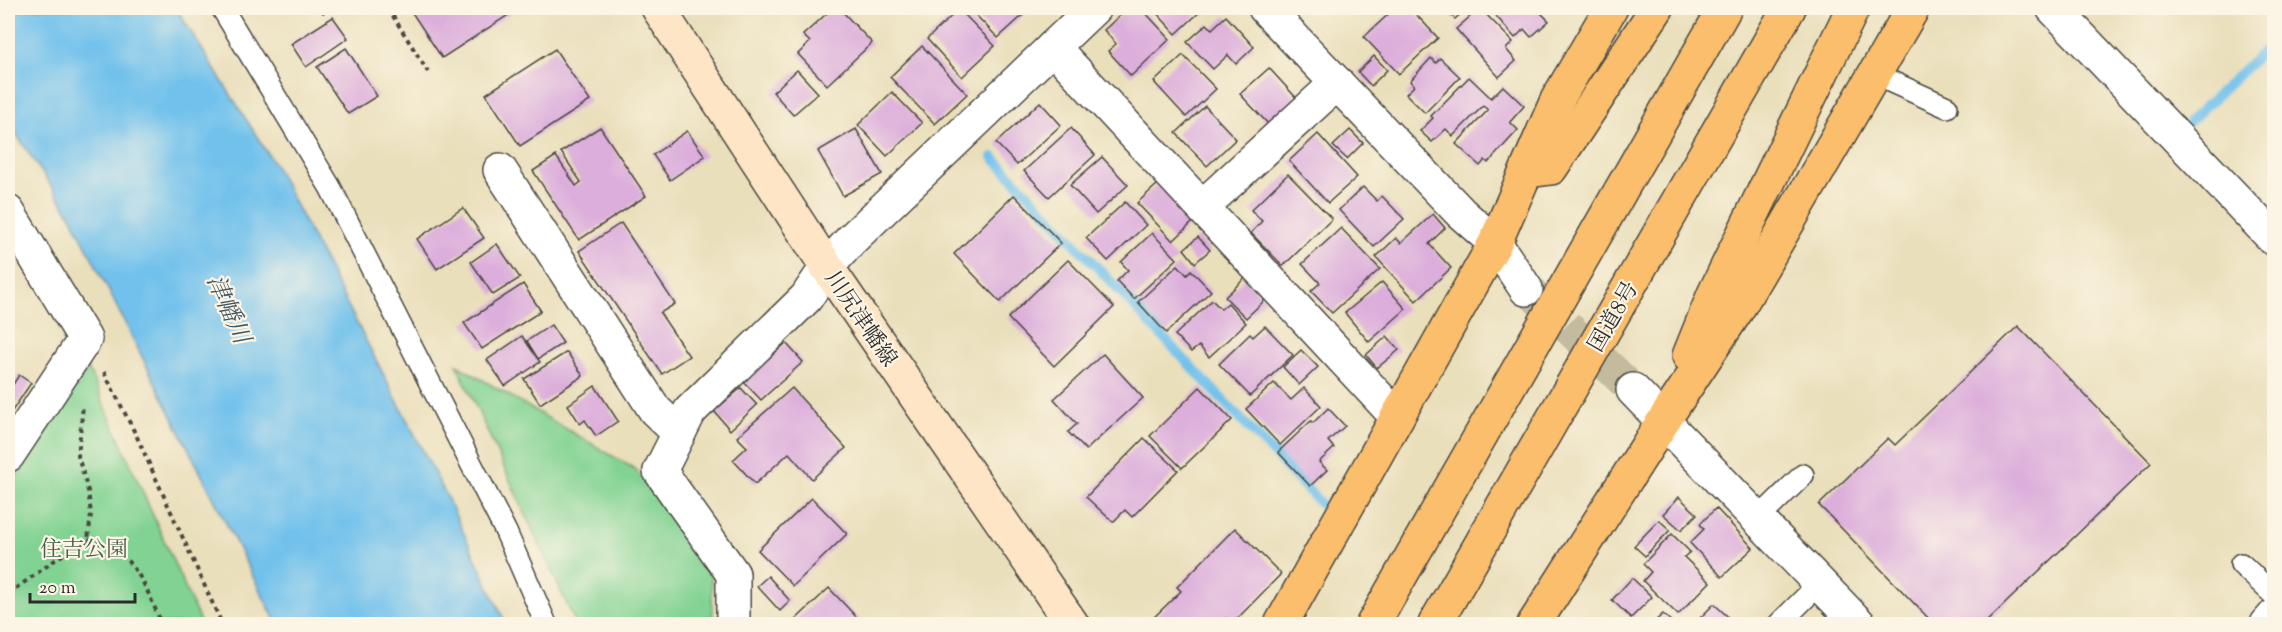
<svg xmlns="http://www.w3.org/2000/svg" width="2282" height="632" viewBox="0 0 2282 632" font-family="'Sorts Mill Goudy','Noto Serif JP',serif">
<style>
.green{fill:#82d393;stroke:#567f5f;stroke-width:1.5}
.water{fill:#71c1ec;stroke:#4e768c;stroke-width:1.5}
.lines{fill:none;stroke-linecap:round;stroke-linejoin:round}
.stream{stroke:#71c1ec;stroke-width:10}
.building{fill:#dcaedb}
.street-tunnel{stroke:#c4bb9e;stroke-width:33;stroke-dasharray:33 16;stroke-linecap:butt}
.lane-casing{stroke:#484641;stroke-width:24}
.street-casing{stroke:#484641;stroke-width:36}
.secondary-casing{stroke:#484641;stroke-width:36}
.highway-casing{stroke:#484641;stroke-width:36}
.path{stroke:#484641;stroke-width:4;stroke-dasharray:4.5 4.5;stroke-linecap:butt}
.lane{stroke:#fff;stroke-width:21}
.street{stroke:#fff;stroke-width:33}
.secondary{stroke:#fde5c5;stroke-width:33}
.highway{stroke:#fabe6d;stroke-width:33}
.labels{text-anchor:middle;stroke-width:4.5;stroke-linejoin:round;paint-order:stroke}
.street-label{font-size:22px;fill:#2b2b2b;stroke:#fcf5e5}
.park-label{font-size:22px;fill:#455d4a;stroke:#fcf5e5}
.water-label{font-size:24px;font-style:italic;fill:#405865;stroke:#fcf5e5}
</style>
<rect width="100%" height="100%" fill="#fcf5e5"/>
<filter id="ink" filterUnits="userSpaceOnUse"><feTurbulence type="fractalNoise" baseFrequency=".0167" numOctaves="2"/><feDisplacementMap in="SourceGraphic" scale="12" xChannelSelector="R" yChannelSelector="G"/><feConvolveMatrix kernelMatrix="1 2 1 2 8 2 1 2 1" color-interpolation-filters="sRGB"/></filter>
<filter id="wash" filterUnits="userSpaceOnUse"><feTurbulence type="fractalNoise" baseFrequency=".008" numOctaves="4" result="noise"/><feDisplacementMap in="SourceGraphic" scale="24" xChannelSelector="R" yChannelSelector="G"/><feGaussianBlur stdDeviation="1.35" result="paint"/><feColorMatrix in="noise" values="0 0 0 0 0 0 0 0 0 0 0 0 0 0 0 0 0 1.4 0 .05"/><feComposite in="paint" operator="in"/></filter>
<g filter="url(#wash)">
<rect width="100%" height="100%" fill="#eadfbb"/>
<g class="green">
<polygon points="457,365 635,469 711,570 713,624 576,624"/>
<polygon points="88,368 201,624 8,624 8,487"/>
</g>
<polygon class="water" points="8,8 176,8 275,165 446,495 506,624 277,624 70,214 8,122"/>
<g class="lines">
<g class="stream">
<polyline points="2190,121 2274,41"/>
<polyline points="993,157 1322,505"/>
</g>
</g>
<g id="blocks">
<g class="building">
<polygon points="319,8 332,8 323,13"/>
<polygon points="409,8 519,8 442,58"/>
<polygon points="833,8 839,8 872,43 827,85 798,54 810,42 803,35"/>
<polygon points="969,8 1031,8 998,38"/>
<polygon points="1128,8 1141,8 1170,39 1131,76 1108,51 1116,44 1104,30"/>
<polygon points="1152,8 1204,8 1176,34"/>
<polygon points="1395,8 1410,8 1438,38 1399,74 1364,37"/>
<polygon points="1443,8 1467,8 1455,19"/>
<polygon points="1480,8 1513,42 1506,49 1516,61 1499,77 1456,29"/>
<polygon points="1492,8 1536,8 1549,21 1531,37 1524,29 1515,38 1490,9"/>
<polygon points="959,9 995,46 962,77 927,39"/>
<polygon points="1226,16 1254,47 1236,64 1228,55 1213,69 1187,42 1207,24 1212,29"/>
<polygon points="333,17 348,38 306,67 291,44"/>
<polygon points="922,46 967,94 935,124 890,77"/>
<polygon points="346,48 377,96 348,114 317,67"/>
<polygon points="555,49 590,101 520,146 486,94"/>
<polygon points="1183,55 1216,89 1186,117 1154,82"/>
<polygon points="1374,56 1387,70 1371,86 1358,72"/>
<polygon points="1431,58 1436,63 1440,58 1460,77 1425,113 1406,94 1414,86 1410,81"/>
<polygon points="1269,68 1300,102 1272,128 1240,94"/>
<polygon points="797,70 818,93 793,115 773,92"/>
<polygon points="1469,77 1491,98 1503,86 1524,106 1510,122 1518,130 1488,163 1485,160 1480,166 1456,144 1488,110 1483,106 1453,136 1446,129 1432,142 1420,131 1433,118 1431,116"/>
<polygon points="892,92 922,123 887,156 858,125"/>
<polygon points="1040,102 1061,125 1017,165 996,143"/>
<polygon points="1205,106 1236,139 1207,166 1176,133"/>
<polygon points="600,127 646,196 579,240 533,171 556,156 576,186 581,182 561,152"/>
<polygon points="1071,128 1095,155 1049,197 1024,171"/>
<polygon points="856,129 882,174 843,196 818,151"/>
<polygon points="1350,130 1363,143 1347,159 1333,146"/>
<polygon points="687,131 705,156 670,180 653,155"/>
<polygon points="1318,134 1357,177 1328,203 1289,161"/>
<polygon points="1102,157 1128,185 1096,214 1070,185"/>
<polygon points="1288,174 1332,219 1283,266 1251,233 1262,221 1251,210"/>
<polygon points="1159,183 1194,221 1173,241 1137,203"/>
<polygon points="1363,187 1377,201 1382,196 1404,219 1374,247 1339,210"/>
<polygon points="1014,195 1061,243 1000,302 954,254"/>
<polygon points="1125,202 1146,225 1108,261 1086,238"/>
<polygon points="463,208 484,238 437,269 417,239"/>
<polygon points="1433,214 1445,228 1429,244 1451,268 1416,301 1376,257 1396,238 1401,243"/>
<polygon points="621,223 675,304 660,313 689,356 662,374 579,251"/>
<polygon points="1341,228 1380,269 1332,313 1311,291 1320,283 1302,264"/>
<polygon points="1152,233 1177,259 1134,299 1117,281 1128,270 1121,262"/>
<polygon points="1198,237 1210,250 1195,263 1184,249"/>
<polygon points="497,244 520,278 493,295 471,262"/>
<polygon points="1068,260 1114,307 1054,366 1008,318"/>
<polygon points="1178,265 1187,275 1191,270 1211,291 1166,333 1138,302"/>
<polygon points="1245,278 1265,300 1246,318 1225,297"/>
<polygon points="1382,282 1406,309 1369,342 1345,313"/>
<polygon points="523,284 541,311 482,349 464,323"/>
<polygon points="1212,300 1221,309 1228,303 1246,323 1209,357 1199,346 1191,352 1175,335"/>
<polygon points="551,325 563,343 538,359 527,341"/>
<polygon points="1265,326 1293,355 1250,396 1219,364 1250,334 1253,337"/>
<polygon points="2018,326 2151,463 1984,624 1934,624 1819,505 1888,438 1895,445"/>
<polygon points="522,336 540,362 505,386 487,360"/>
<polygon points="1387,336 1399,350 1377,368 1366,355"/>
<polygon points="786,343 803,362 761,400 743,381"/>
<polygon points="1301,350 1318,367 1299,385 1283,367"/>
<polygon points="567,352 583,376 540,404 524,379"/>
<polygon points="1103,354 1143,398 1086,450 1068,432 1077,424 1054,399"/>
<polygon points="19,375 31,383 12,411 8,407 8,392"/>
<polygon points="1274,383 1291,400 1304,388 1321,406 1280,445 1246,409"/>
<polygon points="595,386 618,421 596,436 585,420 580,424 568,405"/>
<polygon points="1200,387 1232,420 1182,468 1150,436"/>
<polygon points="741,388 757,405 730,430 714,411"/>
<polygon points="792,388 846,448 812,479 789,453 755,484 733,460 747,447 737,437"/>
<polygon points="1328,408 1345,426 1328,441 1334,448 1319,462 1327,470 1310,486 1278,452 1311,421 1313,423"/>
<polygon points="1144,438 1178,470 1132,517 1125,510 1113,522 1086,497"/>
<polygon points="1679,497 1697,514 1681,530 1663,514"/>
<polygon points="812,498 847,534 793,586 758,550"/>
<polygon points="1716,508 1753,548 1722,577 1690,543 1704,529 1700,524"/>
<polygon points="1659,520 1670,530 1645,556 1634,546"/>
<polygon points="1235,528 1281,574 1232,624 1225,618 1219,624 1147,624 1181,591 1177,587"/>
<polygon points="1672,534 1690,552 1684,557 1710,582 1678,615 1643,581 1651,572 1643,564"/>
<polygon points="768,576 790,601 780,611 757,586"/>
<polygon points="1632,578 1652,597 1631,618 1612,600"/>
<polygon points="829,588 863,624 791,624"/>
<polygon points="1714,604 1736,624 1694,624"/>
<polygon points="1663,614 1674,624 1652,624"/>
</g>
</g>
</g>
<g filter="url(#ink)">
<use href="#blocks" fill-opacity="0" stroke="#484641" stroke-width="1.5"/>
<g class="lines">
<polyline class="street-tunnel" points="1531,292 1633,390"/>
<defs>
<g id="lane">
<polyline points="222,8 330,187 506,532 546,624"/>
<polyline points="1874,74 1947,107"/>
<polyline points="1758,519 1803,475"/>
<polyline points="2241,564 2274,595"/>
<polyline points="1779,624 1820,583"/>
</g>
<g id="street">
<polyline points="1265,8 1461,213 1495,243 1526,289"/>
<polyline points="2053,8 2274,239"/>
<polyline points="1053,47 1397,417"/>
<polyline points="500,170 655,410 679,433"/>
<polyline points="1202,207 1337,83"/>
<polyline points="8,212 85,339 8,455"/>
<polyline points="1633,390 1859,624"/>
<polyline points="733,624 733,574 660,471 690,411 806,298 827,267 851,240 1094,8"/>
<polyline points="2267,624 2274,616"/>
</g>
<polyline id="secondary" points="658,8 827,267 1072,624"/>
<g id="highway">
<polyline points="1528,171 1551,168 1657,8"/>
<polyline points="1689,356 1714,294 1853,8"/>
<polyline points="1281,624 1495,243 1557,100 1611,8"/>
<polyline points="1373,624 1725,8"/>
<polyline points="1435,624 1789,8"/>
<polyline points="1534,624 1664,420 1737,310 1913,8"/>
</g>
</defs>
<use href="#lane" class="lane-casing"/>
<use href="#street" class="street-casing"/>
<use href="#secondary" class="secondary-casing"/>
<use href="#highway" class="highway-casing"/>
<g class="path">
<polyline points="388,8 428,72"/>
<polyline points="104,372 137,437 222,624"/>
<path d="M88,540c48,11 56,45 74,84"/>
<path d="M8,593c28,-17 51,-39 80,-53l3,-26 -3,-23 -10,-35 5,-51"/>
</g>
<use href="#lane" class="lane"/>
<use href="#street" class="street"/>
<use href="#secondary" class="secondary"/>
<use href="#highway" class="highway"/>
</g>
</g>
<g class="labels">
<g class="street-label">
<text transform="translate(1612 316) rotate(-60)" y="8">国道8号</text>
<text transform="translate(862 318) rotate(56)" y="8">川尻津幡線</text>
</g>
<g class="park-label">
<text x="84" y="556">住吉公園</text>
</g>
<g class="water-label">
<text transform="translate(229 309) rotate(66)" y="8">津幡川</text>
</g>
</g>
<rect width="2282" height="632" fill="none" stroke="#fcf5e5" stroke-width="30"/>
<path d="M30 593v9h105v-9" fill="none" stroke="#2b2b2b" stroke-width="3"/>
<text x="39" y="593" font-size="18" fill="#2b2b2b" stroke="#fcf5e5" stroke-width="4.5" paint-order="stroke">20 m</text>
</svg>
